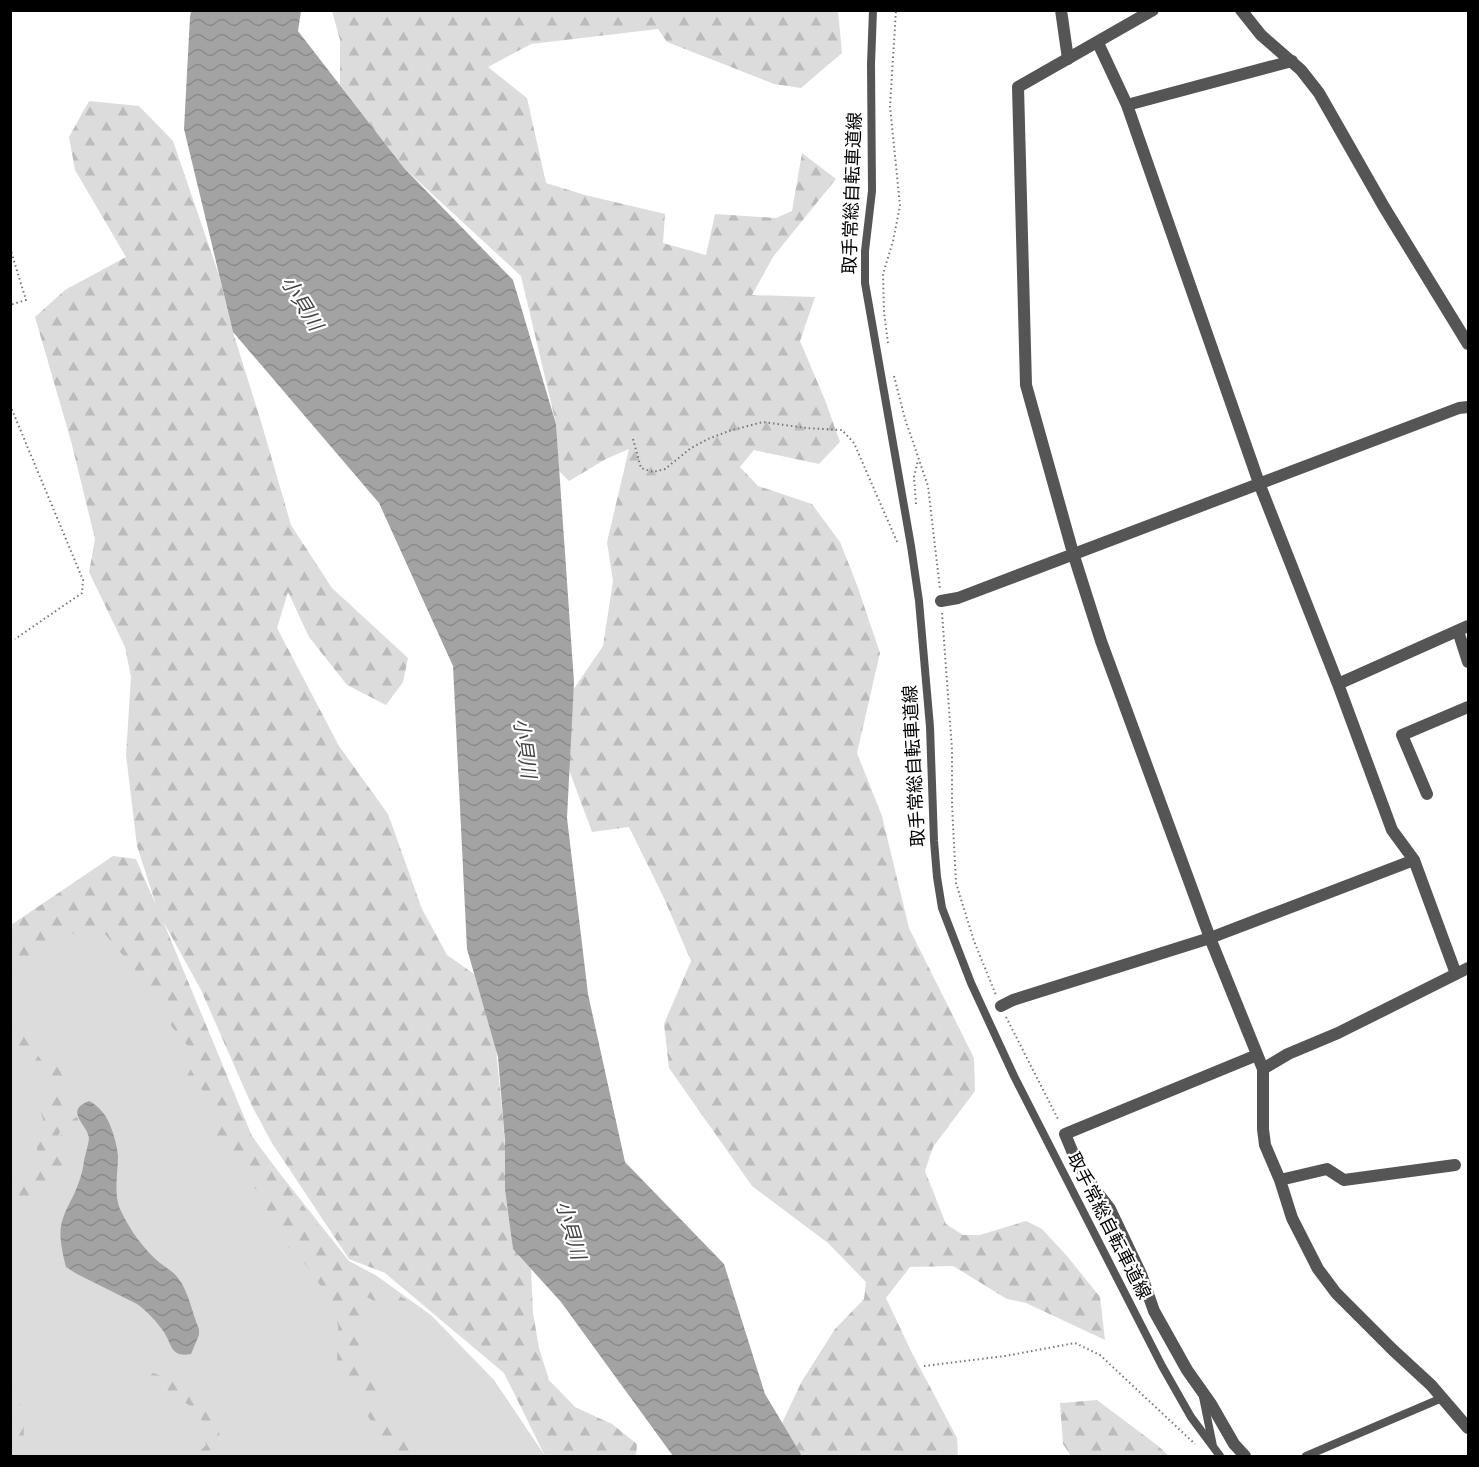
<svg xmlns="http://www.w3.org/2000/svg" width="1479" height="1467" font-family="'PT Sans Narrow','Noto Sans JP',sans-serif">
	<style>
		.green { fill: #dcdcdc }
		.forest { fill: url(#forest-firs) }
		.water { fill: url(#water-waves) }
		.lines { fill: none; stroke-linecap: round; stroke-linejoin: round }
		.path { stroke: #777; stroke-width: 2; stroke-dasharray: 1.5 3; stroke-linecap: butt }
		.service { stroke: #555; stroke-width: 8 }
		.minor { stroke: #555; stroke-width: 12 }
		.tertiary { stroke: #555; stroke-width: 12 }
		.labels { text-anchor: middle; stroke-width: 4.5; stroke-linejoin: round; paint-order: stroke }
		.street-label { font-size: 18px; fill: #000; stroke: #fff }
		.water-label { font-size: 20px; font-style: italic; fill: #444; stroke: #fff }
	</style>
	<defs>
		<pattern id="forest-firs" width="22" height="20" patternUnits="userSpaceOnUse" patternTransform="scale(1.5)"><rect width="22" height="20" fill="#dcdcdc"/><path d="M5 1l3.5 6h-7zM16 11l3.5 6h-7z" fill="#bbb"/></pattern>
		<pattern id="water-waves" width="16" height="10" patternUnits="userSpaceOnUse" patternTransform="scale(1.5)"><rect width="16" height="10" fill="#a3a3a3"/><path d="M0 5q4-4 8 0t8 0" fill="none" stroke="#8b8b8b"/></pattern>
	</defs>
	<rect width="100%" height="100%" fill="#fff"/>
	<path class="green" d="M114,856L251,1137L349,1261L377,1276L432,1316L494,1380L545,1456H11V926Z"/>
	<path class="forest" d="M332,11H838L842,53L801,88L774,84L667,42L658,29L531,44L488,67L527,98L546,183L585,195L665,214L663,243L706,255L715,214L776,218L792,211L802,153L836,179L773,257L752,295L815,297L800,341L825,400L840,442L819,464L754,450L740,467L758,486L812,504L840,542L857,585L880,653L857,753L882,816L909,928L974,1058L975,1091L933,1147L925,1171L946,1224L963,1235H980L1026,1221L1042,1229L1067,1256L1100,1297L1105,1340L1026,1303L1007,1299L953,1266L910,1267L886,1298L911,1351L957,1438L958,1456H802L782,1423L802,1381L835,1329L864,1299L866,1282L828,1243L752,1186L669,1068L664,1024L691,961L663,896L629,827L592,832L569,770L573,690L603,646L613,581L607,542L629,449L606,459L569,481L559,471L556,424L521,276L404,168L340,85V40Z
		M89,101L139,106L173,141L219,275L233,332L262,425L291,525L332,588L408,658L403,682L386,705L347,685L309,637L288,592L277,628L339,746L388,814L422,909L447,955L474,974L496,1049L503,1120L513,1249L531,1269L533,1313L539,1348L549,1380L575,1407L612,1424L637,1444L636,1456H545L504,1373L385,1273L349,1259L272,1143L252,1106L201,990L163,921L252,1136L345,1263L408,1301L405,1308L399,1312L392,1306H383L331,1277L305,1252L288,1248L274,1232L260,1193L236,1169L230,1160V1146L215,1134L214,1124L208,1112L207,1098L198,1084L187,1076L193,1065V1050L186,1044L172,1027L165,1013L146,983L106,935L93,928L74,933L61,939L21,972L12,991L11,1001V925L113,856L136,859L156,905L137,846L126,755L131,677L125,647L89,572L95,539L71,441L35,317L65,290L126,257L75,170L69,137Z
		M15,1019H23C27,1026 28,1030 24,1037L42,1061L61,1068L64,1073L62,1079L65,1084L66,1093L76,1099L75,1106L71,1109L66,1107L61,1108L62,1114L66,1119C65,1125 62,1127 60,1132C53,1148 50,1152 36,1164L31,1161L37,1154V1141L43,1135V1119L36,1098L46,1094L49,1086L45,1076L26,1061L14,1044L11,1038V1021Z
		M81,1114L84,1119L69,1144L63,1163L56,1179L43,1189L34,1208L28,1215L20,1216L11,1190V1167L29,1173L47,1167C54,1153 59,1134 69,1123C72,1119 77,1117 81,1114Z
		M310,1260L329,1281L370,1315L358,1358L364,1371L377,1390L384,1416L414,1444L421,1456H394L360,1404L351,1386L337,1365L338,1325L325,1292L304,1262Z
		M154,1373C171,1380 215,1400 218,1420C220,1433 217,1446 227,1456H195L206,1445L201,1418L190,1406L177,1397L165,1394L146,1384L144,1377Z
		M11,1378L15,1379L18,1400L23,1414L24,1438L34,1456H13L11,1450V1418L15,1414V1406L11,1403Z
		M1097,1400L1157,1445L1169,1456H1071L1063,1444L1060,1403Z"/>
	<path class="water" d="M191,11H301L298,31L404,168L513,280L556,424L574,682L567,818L588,994L625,1162L724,1264L765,1394L802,1456H673L561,1302L513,1249L505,1189V1141L498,1057L467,949L453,666L379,503L233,332L184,129L190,17Z
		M89,1101C99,1106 106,1115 110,1125C114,1135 117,1145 118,1156C118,1174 113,1195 121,1211C130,1230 144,1250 160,1263C166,1268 173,1271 178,1278C189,1292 192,1313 199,1329V1335L191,1354C171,1358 172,1345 164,1332C157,1322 147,1311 137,1304L77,1274L66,1267C63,1255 59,1239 61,1226C63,1214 70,1203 75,1192C79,1183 83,1171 84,1161C85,1156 89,1142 89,1138C88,1125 63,1111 89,1101Z"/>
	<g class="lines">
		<path class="path" d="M10,248L26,300L10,305
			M888,343L884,312L883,274L893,241L900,206L890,106L896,10
			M894,376L905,419L928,486L940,589
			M10,405L83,580L82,593L15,639
			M633,439L641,468L653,472L665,469L691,448L708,439L729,431L763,422L806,428L842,430L854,443L898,544
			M916,504L914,477L918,460
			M942,613L952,750V805L956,883L974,941L996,995
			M1006,1017L1059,1121
			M924,1366L1005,1356L1075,1343L1100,1355L1195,1444"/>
		<path class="service" d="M873,10L871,64L872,191L865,251V283L911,546L919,601L930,727L934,841L937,877L942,908L971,983L1014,1076L1162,1366L1191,1417L1220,1456
			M1203,1397L1213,1446
			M1306,1456L1442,1398"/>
		<path class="minor" d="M1061,10L1068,59
			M1241,10L1261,35L1301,70L1319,93L1384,207L1468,344
			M1098,43L1127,105L1259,483L1338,684L1392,830L1414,860L1456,974
			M1127,105L1292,61
			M941,601L958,598L1459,408L1468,407
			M1458,631L1468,662
			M1338,684L1468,626
			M1427,794L1402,735L1468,707
			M1468,968L1338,1033L1288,1054L1263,1069V1129L1265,1145L1280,1180L1292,1218L1318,1269L1336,1293L1393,1350L1431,1385L1468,1428
			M1001,1006L1013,1000L1210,938L1414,860
			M1280,1180L1327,1169L1344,1180L1455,1165
			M1245,1456L1234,1444L1211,1404L1187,1370L1168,1336L1154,1311L1141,1274L1110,1209L1093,1187L1075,1158L1065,1134L1257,1055"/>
		<path class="tertiary" d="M1153,10L1018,87L1026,385L1073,553L1101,641L1210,938L1263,1069"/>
	</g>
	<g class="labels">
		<g class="street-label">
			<text transform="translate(852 193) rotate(-88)" y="6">取手常総自転車道線</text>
			<text transform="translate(914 766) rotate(-93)" y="6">取手常総自転車道線</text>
			<text transform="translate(1109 1226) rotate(63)" y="6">取手常総自転車道線</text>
		</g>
		<g class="water-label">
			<text transform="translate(302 303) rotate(58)" y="7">小貝川</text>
			<text transform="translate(525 748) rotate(82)" y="7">小貝川</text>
			<text transform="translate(571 1230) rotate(74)" y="7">小貝川</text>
		</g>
	</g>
	<rect width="1479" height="1467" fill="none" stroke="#000000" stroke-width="24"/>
</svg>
